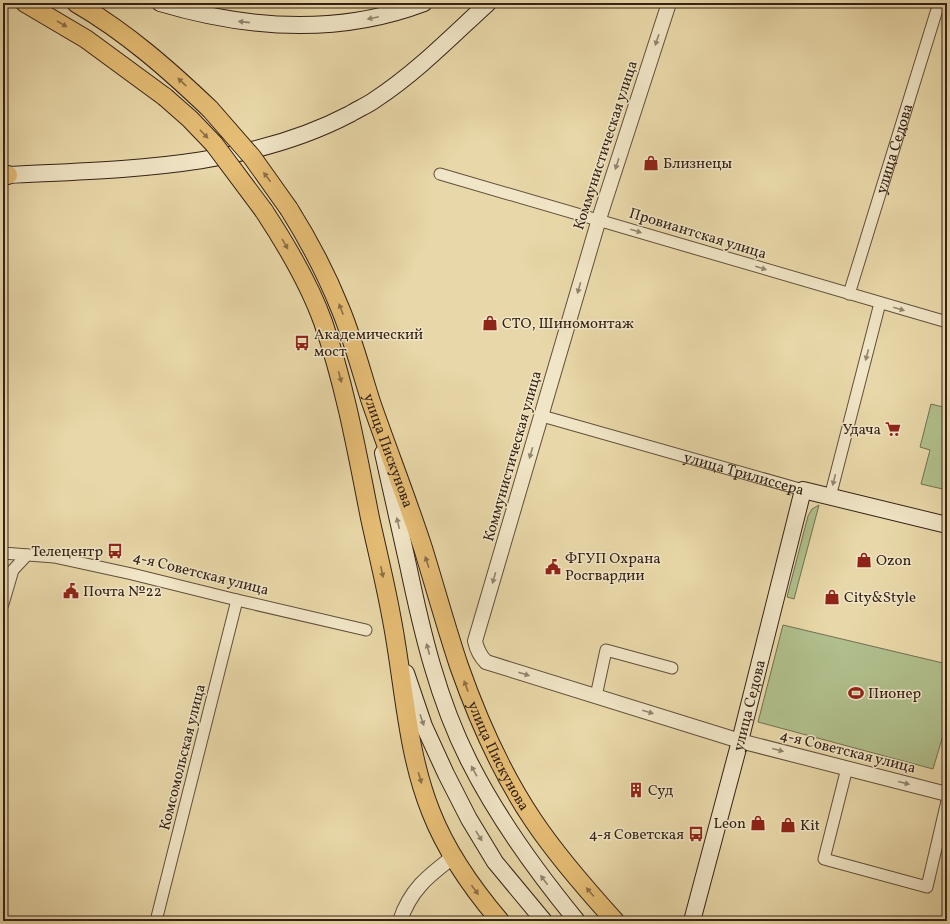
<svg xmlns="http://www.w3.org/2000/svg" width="950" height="924" font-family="Vollkorn,serif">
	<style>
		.green { fill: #b0bf8c; stroke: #727052 }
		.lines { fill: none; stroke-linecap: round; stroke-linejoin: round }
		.minor-casing { stroke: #624f3b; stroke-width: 13 }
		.tertiary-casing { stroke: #624f3b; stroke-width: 16 }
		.secondary-casing { stroke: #352217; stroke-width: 18 }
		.primary-casing { stroke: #352217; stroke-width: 20 }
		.minor { stroke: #f0e5c6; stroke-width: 11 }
		.tertiary { stroke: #f0e5c6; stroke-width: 14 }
		.secondary { stroke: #f0e5c6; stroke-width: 16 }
		.primary { stroke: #e4bc74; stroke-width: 18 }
		.primary-bridge-casing { stroke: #352217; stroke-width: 20; stroke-linecap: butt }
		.primary-bridge { stroke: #e4bc74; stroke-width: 18 }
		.oneway { fill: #92846e }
		.oneway2 { fill: #8c6f46 }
		.labels { text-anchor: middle; stroke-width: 3; stroke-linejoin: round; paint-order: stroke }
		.street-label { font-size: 15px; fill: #352217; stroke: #f0e5c6 }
		.poi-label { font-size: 15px; fill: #352217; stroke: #f0e5c6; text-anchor: start }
	</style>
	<rect width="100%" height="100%" fill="#e8d7a8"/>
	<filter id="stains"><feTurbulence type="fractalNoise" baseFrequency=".005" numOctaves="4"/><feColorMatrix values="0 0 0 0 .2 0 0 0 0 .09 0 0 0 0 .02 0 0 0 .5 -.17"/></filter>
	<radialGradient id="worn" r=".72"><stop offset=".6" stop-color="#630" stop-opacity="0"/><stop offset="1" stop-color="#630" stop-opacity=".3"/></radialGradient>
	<path class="green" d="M931,404L947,408V490L921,484L930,450L920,447Z
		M819,505L794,599L787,597L808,516L812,509Z
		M783,625L947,664V722L933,769L758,722Z"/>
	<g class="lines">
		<defs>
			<g id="minor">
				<path d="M440,174L947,322"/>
				<path id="s1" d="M849,294L939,3"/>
				<path id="s2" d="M542,416L803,490"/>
				<path d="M830,497L880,303"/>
				<path d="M3,553L54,557L132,574L237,600L366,630"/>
				<path d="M3,604L13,570L27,555"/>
				<path d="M596,696L606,650L672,668"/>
				<path d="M847,768L824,859L927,887L947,801"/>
				<path d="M156,921L237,600"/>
			</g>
			<path id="tertiary" d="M669,3L599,219L475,641C477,650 480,656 486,662L740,741L947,794
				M400,921C410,890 428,876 453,857"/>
			<g id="secondary">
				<path d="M160,3C247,29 337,36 424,3"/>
				<path d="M3,174L8,175C123,169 245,169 350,114C358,109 368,105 376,99C417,72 452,36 488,3"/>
				<path d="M383,453C391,490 400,528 408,565C422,632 438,700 469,761C498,819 536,871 577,921"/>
				<path d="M406,673L424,726L446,774L469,819L495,862L544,921"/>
				<path id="s3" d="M692,921L740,741L803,490L947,525"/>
			</g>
			<g id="primary">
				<path d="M25,3L86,39L165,97"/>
				<path d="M76,3C126,32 168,69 210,109"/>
				<path d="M3,176L8,175"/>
				<path id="s4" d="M289,209C309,241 326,273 340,308C353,339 361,371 371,402C388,451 407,499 423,548C435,587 446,627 459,666C477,717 502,774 533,820C557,856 586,889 615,921"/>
				<path d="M264,211C287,246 309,283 323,322C345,385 357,452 370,518C377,550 385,582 391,615C404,680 406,750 431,812C447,853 472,888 500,921"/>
			</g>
		</defs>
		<use href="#minor" class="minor-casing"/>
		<use href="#tertiary" class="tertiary-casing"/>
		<use href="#secondary" class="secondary-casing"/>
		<use href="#primary" class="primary-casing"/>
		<use href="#minor" class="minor"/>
		<use href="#tertiary" class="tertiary"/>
		<use href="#secondary" class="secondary"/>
		<use href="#primary" class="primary"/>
		<defs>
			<path id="primary-bridge" d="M165,97L190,119L214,144L264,211
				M210,109L252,157L289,209"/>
		</defs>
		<use href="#primary-bridge" class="primary-bridge-casing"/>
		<use href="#primary-bridge" class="primary-bridge"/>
	</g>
	<defs><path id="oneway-solid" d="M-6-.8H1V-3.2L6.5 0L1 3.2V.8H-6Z"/></defs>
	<g class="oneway">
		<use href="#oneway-solid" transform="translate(373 18) rotate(168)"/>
		<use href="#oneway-solid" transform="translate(244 22) rotate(-174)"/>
		<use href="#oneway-solid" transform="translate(657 40) rotate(109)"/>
		<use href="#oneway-solid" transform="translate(617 164) rotate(108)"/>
		<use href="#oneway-solid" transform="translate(636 231) rotate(17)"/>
		<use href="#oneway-solid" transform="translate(761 268) rotate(17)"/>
		<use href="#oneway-solid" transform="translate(579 288) rotate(106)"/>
		<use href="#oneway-solid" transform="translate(899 309) rotate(16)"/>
		<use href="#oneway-solid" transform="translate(867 355) rotate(105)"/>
		<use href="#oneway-solid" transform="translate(531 453) rotate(106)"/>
		<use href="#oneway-solid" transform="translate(834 480) rotate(104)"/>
		<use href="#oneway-solid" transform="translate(398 523) rotate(-103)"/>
		<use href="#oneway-solid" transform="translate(494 578) rotate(106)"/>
		<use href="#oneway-solid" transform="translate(428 649) rotate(-105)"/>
		<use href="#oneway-solid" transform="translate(524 674) rotate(17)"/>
		<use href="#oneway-solid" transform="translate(648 712) rotate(17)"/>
		<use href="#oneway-solid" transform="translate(422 720) rotate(71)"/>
		<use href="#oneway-solid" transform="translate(778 750) rotate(15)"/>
		<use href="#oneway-solid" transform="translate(474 771) rotate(-119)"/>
		<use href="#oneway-solid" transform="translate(904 783) rotate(14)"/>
		<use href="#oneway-solid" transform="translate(479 836) rotate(58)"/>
		<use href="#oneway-solid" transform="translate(544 880) rotate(-127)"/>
	</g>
	<g class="oneway2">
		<use href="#oneway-solid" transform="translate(62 24) rotate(31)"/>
		<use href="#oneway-solid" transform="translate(182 82) rotate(-137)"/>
		<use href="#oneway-solid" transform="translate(204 134) rotate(46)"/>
		<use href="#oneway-solid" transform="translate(267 177) rotate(-127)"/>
		<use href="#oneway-solid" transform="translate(285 244) rotate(60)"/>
		<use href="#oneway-solid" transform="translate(341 309) rotate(-111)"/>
		<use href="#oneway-solid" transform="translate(340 377) rotate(75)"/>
		<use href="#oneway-solid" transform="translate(427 562) rotate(-108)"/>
		<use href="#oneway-solid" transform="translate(382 572) rotate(78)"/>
		<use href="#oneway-solid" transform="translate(466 686) rotate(-110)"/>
		<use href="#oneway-solid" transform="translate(420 778) rotate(74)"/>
		<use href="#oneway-solid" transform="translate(475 890) rotate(53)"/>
		<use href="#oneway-solid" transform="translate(590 892) rotate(-131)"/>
	</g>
	<defs>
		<symbol id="shop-bare" viewBox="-9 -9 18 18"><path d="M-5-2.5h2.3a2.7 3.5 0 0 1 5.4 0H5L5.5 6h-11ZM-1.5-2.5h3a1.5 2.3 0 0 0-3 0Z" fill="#8f2418" stroke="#f0e5c6" stroke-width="2.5" paint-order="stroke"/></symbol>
		<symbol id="bus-bare" viewBox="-9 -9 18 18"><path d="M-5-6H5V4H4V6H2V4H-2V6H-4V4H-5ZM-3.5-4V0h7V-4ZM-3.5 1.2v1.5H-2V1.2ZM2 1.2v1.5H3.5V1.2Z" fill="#8f2418" stroke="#f0e5c6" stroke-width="2.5" paint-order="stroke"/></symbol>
		<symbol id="supermarket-bare" viewBox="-9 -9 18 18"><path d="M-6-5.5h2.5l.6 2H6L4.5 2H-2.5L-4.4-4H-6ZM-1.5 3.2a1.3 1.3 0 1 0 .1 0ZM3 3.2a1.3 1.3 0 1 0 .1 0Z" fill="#8f2418" stroke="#f0e5c6" stroke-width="2.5" paint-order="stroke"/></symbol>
		<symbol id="civic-bare" viewBox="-9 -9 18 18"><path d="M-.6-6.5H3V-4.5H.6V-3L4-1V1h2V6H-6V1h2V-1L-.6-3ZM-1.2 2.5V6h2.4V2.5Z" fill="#8f2418" stroke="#f0e5c6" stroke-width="2.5" paint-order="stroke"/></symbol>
		<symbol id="stadium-bare" viewBox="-9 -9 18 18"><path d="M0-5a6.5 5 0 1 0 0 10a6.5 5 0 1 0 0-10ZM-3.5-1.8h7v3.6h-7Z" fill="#8f2418" stroke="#f0e5c6" stroke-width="2.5" paint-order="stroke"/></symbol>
		<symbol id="building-bare" viewBox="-9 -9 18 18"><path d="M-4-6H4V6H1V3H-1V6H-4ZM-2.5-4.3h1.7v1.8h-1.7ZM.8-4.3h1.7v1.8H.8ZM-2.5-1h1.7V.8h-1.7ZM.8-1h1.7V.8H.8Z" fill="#8f2418" stroke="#f0e5c6" stroke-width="2.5" paint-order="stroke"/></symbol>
	</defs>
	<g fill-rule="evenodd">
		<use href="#shop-bare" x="640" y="152" width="22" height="22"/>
		<use href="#shop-bare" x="479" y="312" width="22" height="22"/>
		<use href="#bus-bare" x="291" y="332" width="22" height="22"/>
		<use href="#supermarket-bare" x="882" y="418" width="22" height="22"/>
		<use href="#bus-bare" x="104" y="540" width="22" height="22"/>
		<use href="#shop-bare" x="853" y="549" width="22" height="22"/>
		<use href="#civic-bare" x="542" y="556" width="22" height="22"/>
		<use href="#civic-bare" x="60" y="580" width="22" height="22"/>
		<use href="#shop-bare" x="821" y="586" width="22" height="22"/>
		<use href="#stadium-bare" x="845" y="682" width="22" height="22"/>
		<use href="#building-bare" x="625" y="779" width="22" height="22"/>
		<use href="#shop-bare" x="747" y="812" width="22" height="22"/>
		<use href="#shop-bare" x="777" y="814" width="22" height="22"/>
		<use href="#bus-bare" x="685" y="823" width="22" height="22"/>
	</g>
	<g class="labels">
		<g class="street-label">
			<text transform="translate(605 145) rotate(-72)" y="5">Коммунистическая улица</text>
			<text dy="5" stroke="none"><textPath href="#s1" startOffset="152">улица Седова</textPath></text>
			<text transform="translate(698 233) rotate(17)" y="5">Провиантская улица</text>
			<text transform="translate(512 456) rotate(-74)" y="5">Коммунистическая улица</text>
			<text dy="5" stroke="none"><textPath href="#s4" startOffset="262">улица Пискунова</textPath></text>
			<text dy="5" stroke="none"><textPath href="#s2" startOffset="210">улица Трилиссера</textPath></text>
			<text transform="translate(201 573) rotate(14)" y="5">4-я Советская улица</text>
			<text dy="5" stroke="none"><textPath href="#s3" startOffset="223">улица Седова</textPath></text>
			<text transform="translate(848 751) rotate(14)" y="5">4-я Советская улица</text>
			<text dy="5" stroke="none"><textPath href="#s4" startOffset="587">улица Пискунова</textPath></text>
			<text transform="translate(182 757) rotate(-76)" y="5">Комсомольская улица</text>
		</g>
		<g class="poi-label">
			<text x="663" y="168">Близнецы</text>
			<text x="502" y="328">СТО, Шиномонтаж</text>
			<text x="314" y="339">Академический<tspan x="314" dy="17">мост</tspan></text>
			<text x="881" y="434" text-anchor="end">Удача</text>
			<text x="103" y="556" text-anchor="end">Телецентр</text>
			<text x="565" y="563">ФГУП Охрана<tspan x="565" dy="17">Росгвардии</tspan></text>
			<text x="876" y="565">Ozon</text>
			<text x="83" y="596">Почта №22</text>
			<text x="844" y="602">City&amp;Style</text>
			<text x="868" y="698">Пионер</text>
			<text x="648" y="795">Суд</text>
			<text x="746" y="828" text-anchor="end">Leon</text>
			<text x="800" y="830">Kit</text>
			<text x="684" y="839" text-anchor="end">4-я Советская</text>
		</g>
	</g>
	<rect width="950" height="924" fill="none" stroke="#e8d7a8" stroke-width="16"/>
	<rect x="4" y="4" width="942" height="916" fill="none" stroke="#352217" stroke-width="2"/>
	<rect x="8" y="8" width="934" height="908" fill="none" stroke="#352217"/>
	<rect width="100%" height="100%" filter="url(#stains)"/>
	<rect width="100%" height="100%" fill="url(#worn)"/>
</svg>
